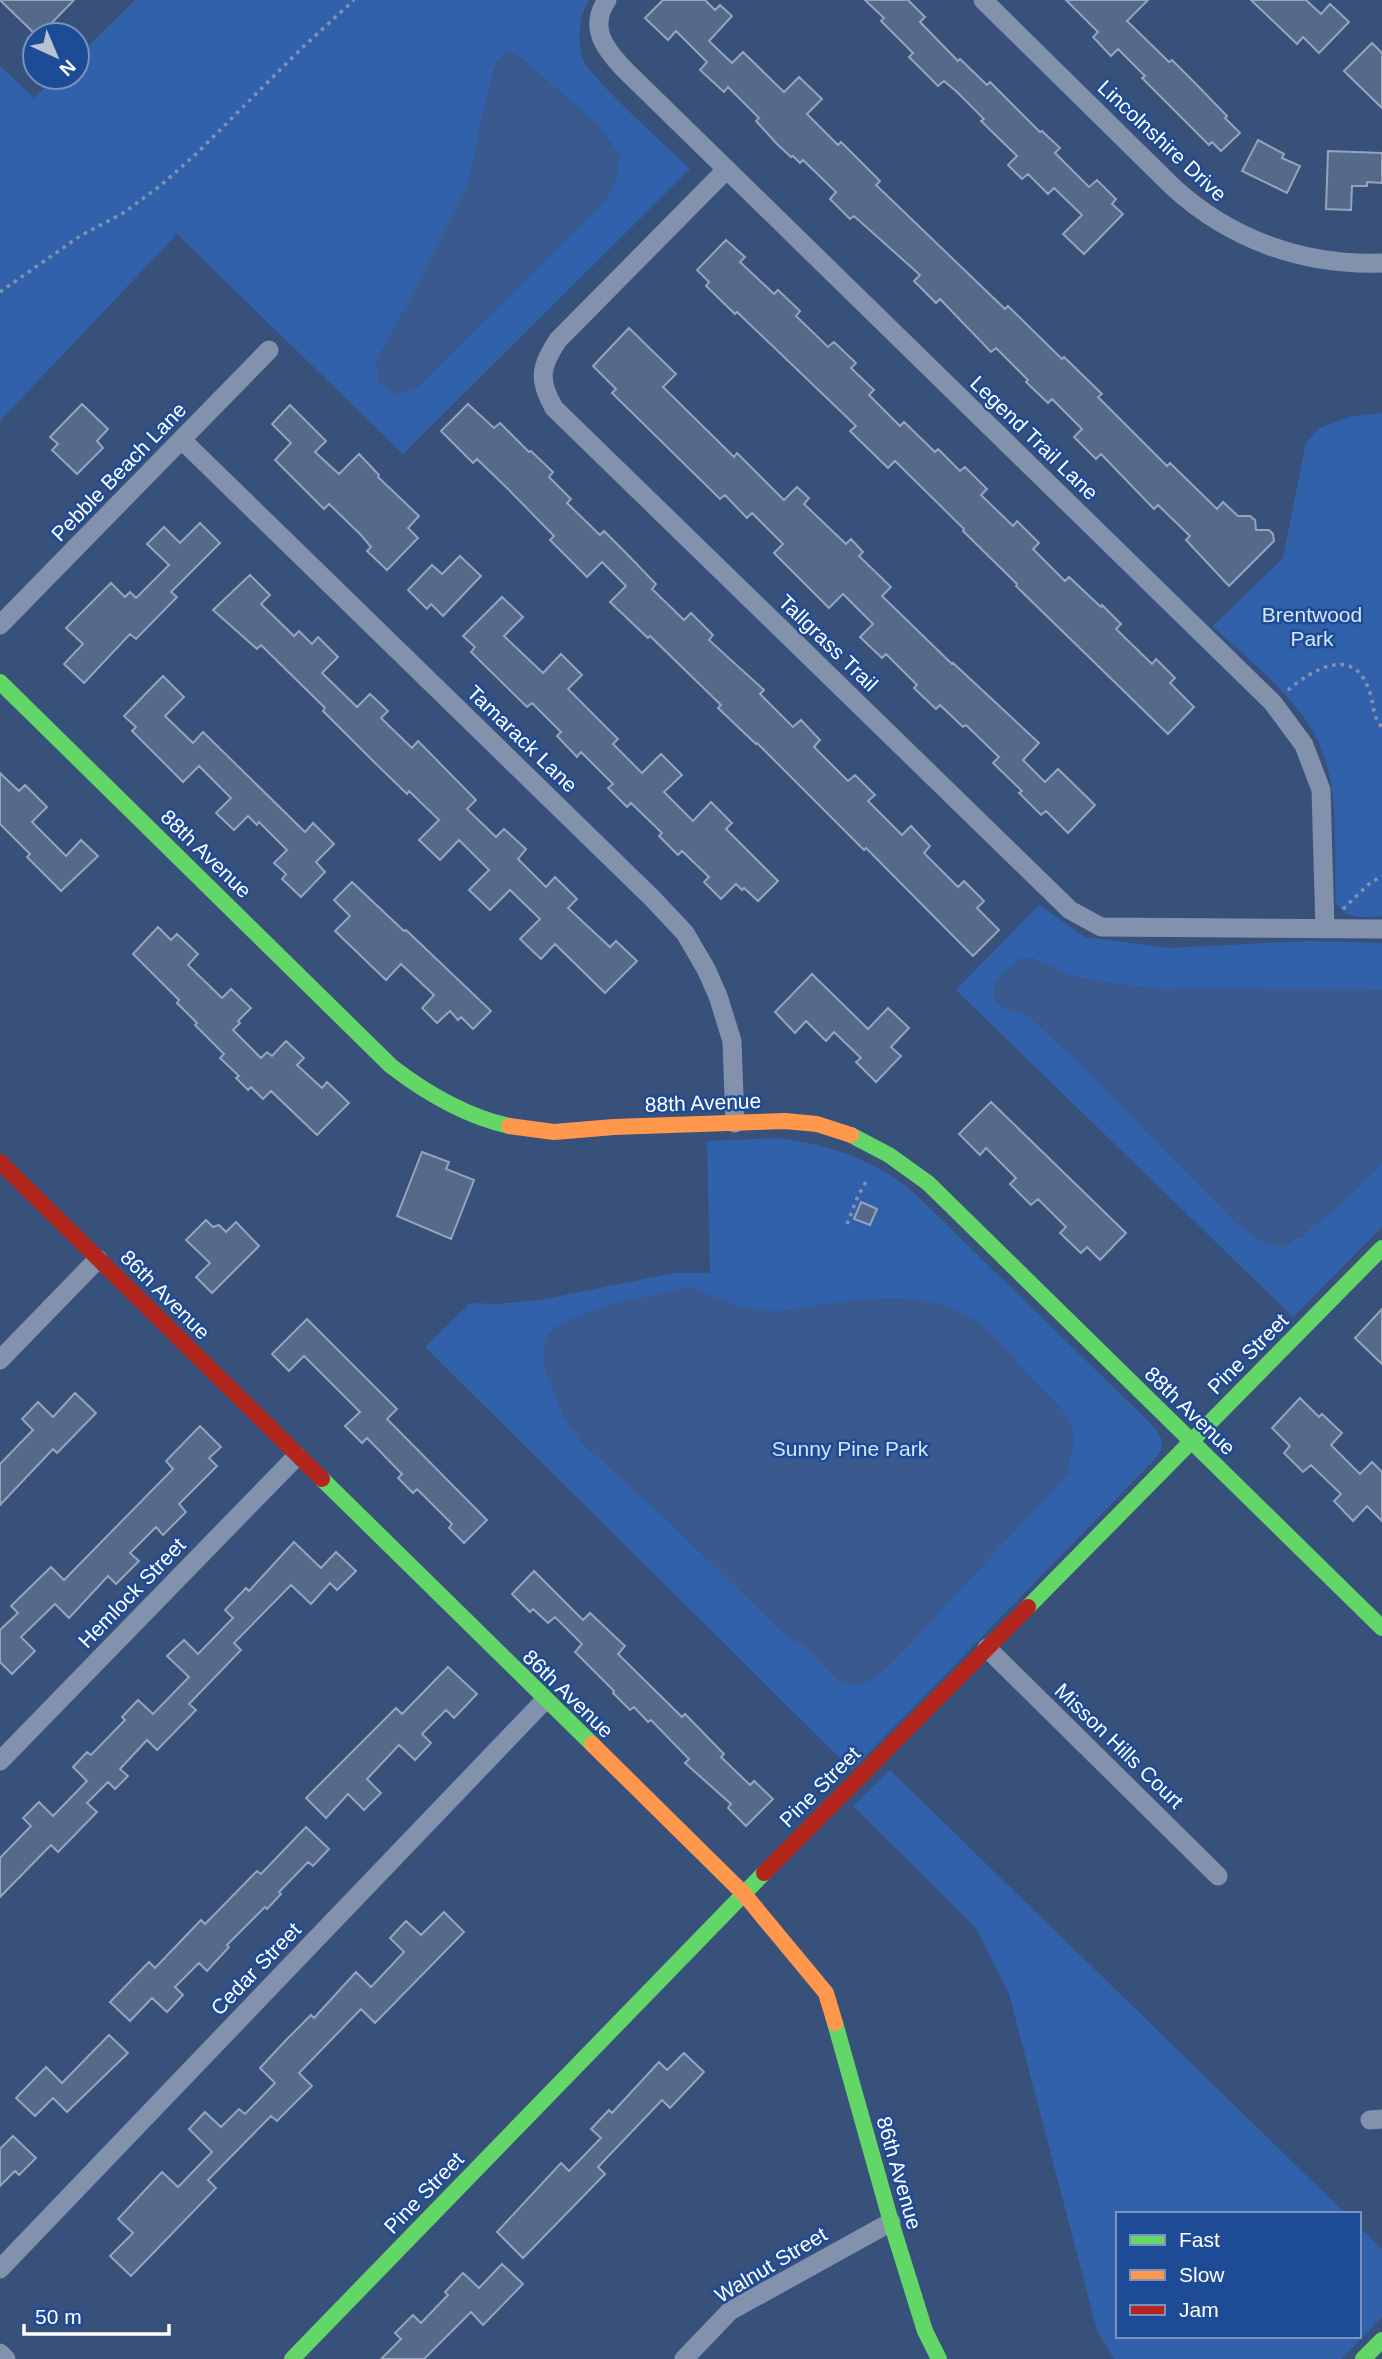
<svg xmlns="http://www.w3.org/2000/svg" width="1382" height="2359" font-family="Arial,sans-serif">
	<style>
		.green { fill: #3261ac; fill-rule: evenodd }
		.water { fill: #39598f }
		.building { fill: #55698a; stroke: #96a4bb; stroke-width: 2 }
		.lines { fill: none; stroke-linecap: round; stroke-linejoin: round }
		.path { stroke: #8292ad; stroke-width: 3.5; stroke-dasharray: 3.5 5; stroke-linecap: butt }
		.street { stroke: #8292ad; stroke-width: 19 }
		.fast { stroke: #63d668; stroke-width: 16 }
		.slow { stroke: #ff974d; stroke-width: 16 }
		.jam { stroke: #b3261e; stroke-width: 16 }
		.labels { text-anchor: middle; stroke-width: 5; stroke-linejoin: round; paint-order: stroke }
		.street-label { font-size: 21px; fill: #fff; stroke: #1d4b96 }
		.park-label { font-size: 21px; fill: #d7e5fb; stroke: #1d4b96 }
	</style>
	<rect width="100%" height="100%" fill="#38517b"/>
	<path class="green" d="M135,0H589C579,15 577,40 582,57C586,75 672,151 690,169L403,454L177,234L0,421V66L34,98L56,77H77V57ZM508,51L521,58L598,125L620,156L616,177L605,201L555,249L376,361L404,311L469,181L483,114L497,61Z
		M1382,413V916C1364,917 1344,921 1336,902C1334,856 1339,807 1326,762C1311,706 1253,665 1213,626L1283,558L1306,443L1320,428L1352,416Z
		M1039,905L1085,937L1169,948L1309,941L1382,943V990L1159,989L1100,982L1069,975L1031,958L1004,1008L1029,1016L1039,1026L1083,1066L1238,1225L1299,1238L1343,1201L1382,1163V1227L1293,1317L956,990Z
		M780,1138C833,1147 864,1156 908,1187L1148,1421C1160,1434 1168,1442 1156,1458L852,1770L425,1347L470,1303L497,1304L540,1300L674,1273H710L707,1141Z
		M890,1770L1346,2214H1118V2336H1359V2227L1382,2249V2317L1341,2359H1114L1097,2330L1009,1994L976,1928L853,1806Z"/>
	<path class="water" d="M508,51L521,58L598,125L620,156L616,177L605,202L416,389L394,395L378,381L376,361L404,311L469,181L483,114L498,61Z
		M1021,957L1045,963L1069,975L1100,982L1159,989L1382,990V1163C1354,1194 1318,1227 1281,1248L1259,1240L1238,1225L1083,1066L1039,1026L1029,1016L1004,1008L996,1001L993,992L996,980Z
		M690,1287C717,1297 743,1311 771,1311C794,1312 817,1304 840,1302C894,1296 942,1293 986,1329C1004,1344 1017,1363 1033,1380C1070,1418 1082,1420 1067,1475L894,1661C887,1667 880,1675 872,1679C836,1699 827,1663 804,1646C800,1643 794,1641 789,1639L676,1529L582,1443L563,1415L544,1368V1343L550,1332L563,1322L608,1305Z"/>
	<path class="building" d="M0,0H74L40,35H36Z
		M663,0H705L715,10L720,5L732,16L709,41L732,63L743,52L784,92L799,77L822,99L807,114L838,145L841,142L880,181L876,185L1005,309L1008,306L1062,359L1064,357L1102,394L1098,397L1167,466L1170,463L1217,509L1223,502L1238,516H1250L1255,520L1256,530H1269L1273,534L1274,541L1229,586L1186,540L1190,536L1158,505L1154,509L1101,454L1096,459L1074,437L1082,429L1052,399L1048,403L1026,382L1028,380L996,348L991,352L940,299L936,303L914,281L920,275L854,216L850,219L830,199L836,192L803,160L800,163L793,156L791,157L777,144L756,121L759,118L728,87L724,92L700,70L707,62L676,31L668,40L645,18Z
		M865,0H908L925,17L920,22L958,61L960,59L987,85L990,82L1040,132L1042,131L1060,148L1055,153L1089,187L1097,180L1116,199L1112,204L1123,214L1084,254L1063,234L1082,215L1054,188L1048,194L1028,174L1022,179L1008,165L1017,156L981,121L984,119L957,92L944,81L938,86L909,57L913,53L881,21L884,18Z
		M1066,0H1148L1127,21L1169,62L1172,60L1192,80L1227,116L1225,118L1240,133L1221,151L1212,142L1209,145L1142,78L1145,76L1118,49L1111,56L1093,37L1098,32Z
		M1251,0H1306L1321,14L1330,4L1349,22L1319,53L1303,37L1297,44Z
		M1372,43L1382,53V108L1344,71Z
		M1258,140L1284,154L1282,158L1300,166L1287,193L1242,171Z
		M1328,151L1382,153V183L1367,182V186H1352L1351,210L1326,209Z
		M726,240L745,257L740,262L774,294L778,290L800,311L796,316L828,347L834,342L856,363L851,368L874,390L869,395L900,426L904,422L935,452L938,449L960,471L965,467L987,489L981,495L1013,526L1017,521L1039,543L1033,549L1065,581L1069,577L1101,607L1102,605L1121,624L1116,629L1152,664L1156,659L1175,678L1170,683L1194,707L1168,734L1016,586L1017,584L963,531L964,529L895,461L888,468L850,431L856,426L737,312L735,314L706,286L709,282L697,270Z
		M629,328L676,374L663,387L734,457L737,453L784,500L797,487L809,498L804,504L846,544L851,539L863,552L859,556L891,587L882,596L952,664L953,663L1039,743L1023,760L1045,782L1058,769L1095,805L1068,833L1046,811L1041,815L1019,793L1022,791L993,763L999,757L966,725L963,727L940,705L936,709L914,688L917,685L886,654L882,658L860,637L873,624L843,594L829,608L774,553L783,544L752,513L747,518L725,495L720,499L612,393L616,389L593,366Z
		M82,404L108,429L97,441L103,448L77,474L52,450L58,444L50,437Z
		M468,404L494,428L500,423L529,452L531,451L553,472L549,477L571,499L567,503L600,535L604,531L626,553L656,584L652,589L684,620L691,613L713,635L709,640L764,690L760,694L793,727L801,720L820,740L814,747L848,781L855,775L875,795L868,801L902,835L911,826L930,846L924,853L958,887L964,881L984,901L977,908L999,930L973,956L866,848L864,850L757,743L756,744L718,708L721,705L650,636L648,638L610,602L626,586L602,562L587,577L550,540L554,536L508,489L477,459L473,463L441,431Z
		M290,405L326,441L315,452L339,474L359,454L379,475L378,477L419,516L408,528L418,538L387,570L367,551L371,547L361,535L329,504L324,509L275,460L291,443L272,424Z
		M200,523L220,543L171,592L177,597L136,639L130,634L84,683L64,664L83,644L66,628L111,583L125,597L130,592L136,598L169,565L147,544L164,527L180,543Z
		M460,556L481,576L443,616L431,604L427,609L408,590L432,565L442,574Z
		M250,575L270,595L261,604L294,636L299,631L312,644L318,637L338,657L322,673L357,707L370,694L388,711L381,718L412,748L418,741L476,800L467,809L496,837L504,829L526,849L518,859L546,887L555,877L577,899L568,908L610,947L616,941L637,961L605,993L555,944L541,959L520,939L540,919L510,890L490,910L469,890L489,870L459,840L440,860L419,840L439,820L409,791L407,794L373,761L323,711L325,708L261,645L257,649L213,610Z
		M502,597L523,617L504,636L543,673L561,654L582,675L568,689L618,739L613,744L642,773L661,754L682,775L664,792L693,821L711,802L732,823L726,829L778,881L758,901L744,888L742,890L736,884L721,899L704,882L709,877L682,851L678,855L659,836L662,833L631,803L627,807L608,788L613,784L581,752L577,757L557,736L561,732L532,703L527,707L471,652L475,647L463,636Z
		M163,676L184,697L165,716L193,743L203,732L305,832L313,823L334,844L316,862L325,872L301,897L282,879L286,874L274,863L287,850L259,822L257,825L248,816L234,830L216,813L231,798L199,766L183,782L132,731L136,727L124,716Z
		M0,773L19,791L25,785L47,807L32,822L66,856L81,840L98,856L61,891L27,857L30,854L0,824Z
		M352,882L404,931L406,930L491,1011L473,1029L461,1017L458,1020L450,1011L437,1023L422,1008L434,995L401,964L386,980L335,931L350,916L334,900Z
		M158,927L171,940L177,934L198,954L188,965L222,998L231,989L251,1008L238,1021L240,1023L233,1030L261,1058L267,1052L272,1056L286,1041L304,1058L297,1065L322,1088L327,1082L349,1103L317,1135L271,1091L263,1099L251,1087L248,1090L236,1078L239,1076L220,1058L224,1054L195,1025L197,1023L177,1003L179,1000L133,954Z
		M812,974L868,1029L888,1008L909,1028L891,1047L901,1056L876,1082L856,1062L861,1058L834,1032L826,1041L806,1021L795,1033L775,1012Z
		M991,1102L1126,1233L1100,1260L1087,1247L1081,1253L1060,1233L1066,1227L1038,1199L1031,1205L1010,1184L1016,1178L986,1148L980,1155L959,1134Z
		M422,1152L449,1162L446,1169L474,1180L451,1239L397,1216Z
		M861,1202L877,1209L870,1225L854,1219Z
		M206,1220L213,1227L219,1225L226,1232L236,1222L259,1246L212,1293L196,1277L210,1263L186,1240Z
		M1382,1309V1364L1355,1338Z
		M307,1319L397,1409L387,1419L487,1520L464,1543L449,1528L452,1524L417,1489L413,1493L398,1478L402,1474L367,1438L362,1443L345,1426L360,1412L304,1356L289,1371L272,1354Z
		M75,1393L96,1413L57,1453L53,1449L0,1505V1464L33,1430L22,1419L38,1402L53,1417Z
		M1300,1398L1319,1417L1322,1414L1342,1433L1331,1445L1360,1474L1372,1462L1382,1472V1521L1367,1506L1353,1521L1334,1501L1341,1494L1311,1465L1303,1472L1284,1453L1290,1446L1272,1428Z
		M200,1426L221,1447L209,1458L217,1466L179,1504L186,1512L163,1535L156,1527L130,1553L139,1561L116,1584L108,1576L69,1618L55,1604L21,1637L35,1651L12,1674L0,1662V1630L18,1613L11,1606L51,1567L64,1580L173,1469L166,1461Z
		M294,1542L321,1568L336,1552L356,1571L337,1590L330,1583L311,1604L291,1585L234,1643L241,1650L189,1704L196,1710L157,1750L147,1740L120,1769L128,1776L115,1789L108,1782L87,1803L97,1812L58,1852L51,1845L0,1897V1858L31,1826L23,1818L39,1802L53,1816L87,1781L73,1767L87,1752L91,1755L125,1720L122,1717L138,1700L153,1714L189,1677L167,1656L184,1640L198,1654L233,1618L225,1610L246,1588L249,1591Z
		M534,1571L583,1620L590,1613L625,1646L618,1654L682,1717L685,1714L724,1754L721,1757L750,1785L754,1781L773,1799L746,1826L728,1808L731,1804L685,1763L689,1759L651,1720L648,1722L634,1707L630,1710L613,1693L614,1691L575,1652L582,1644L555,1617L548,1623L533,1609L530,1612L512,1594Z
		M448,1667L477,1694L454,1718L446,1710L422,1734L431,1743L415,1760L399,1745L367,1779L381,1793L364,1810L348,1794L326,1818L306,1798L396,1708L402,1714Z
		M306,1827L329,1849L313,1866L308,1862L279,1892L281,1894L267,1909L265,1907L227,1945L229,1947L207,1971L199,1963L175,1987L183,1995L167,2012L152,1998L130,2021L110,2002L149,1962L155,1968L201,1920L205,1924L257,1871L261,1874Z
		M444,1912L464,1932L375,2023L361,2009L299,2073L312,2086L277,2121L271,2116L208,2180L216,2188L131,2276L110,2256L133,2233L118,2219L162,2172L178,2187L212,2152L189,2129L205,2112L221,2127L239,2109L245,2114L275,2083L260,2068L286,2040L311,2015L314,2018L356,1972L371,1987L404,1952L390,1938L406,1921L421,1935Z
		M109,2035L128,2053L67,2112L53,2098L35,2116L16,2098L46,2067L62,2083Z
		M684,2053L704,2072L670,2108L662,2100L598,2167L605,2174L523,2258L497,2232L561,2163L569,2171L601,2138L591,2129L609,2110L612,2113L659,2062L667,2070Z
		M13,2136L36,2158L19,2175L15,2171L0,2186V2149Z
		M502,2264L523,2284L483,2325L471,2312L424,2359H381L401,2339L395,2333L413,2315L421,2323L448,2295L445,2292L463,2273L479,2288Z"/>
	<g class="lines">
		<path class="path" d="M0,292L80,236L123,213L160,186L196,154L303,47L354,0
			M1288,690C1316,667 1357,644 1371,696C1374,708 1373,717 1382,727
			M1343,909L1370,883L1382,876
			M847,1224L858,1196L868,1178"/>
		<path class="street" d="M607,0C588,28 605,49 625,70L1273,703L1304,745L1321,790L1325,929
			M983,0L1173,187C1231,240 1304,266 1382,263
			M727,169L558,340C540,367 538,380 554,408L1070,910L1101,927L1382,929
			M182,440L652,898L685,933L706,969L718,996L732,1041L735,1123
			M0,625L269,350
			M0,1360L98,1259
			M987,1648L1218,1876
			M0,1761L297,1456
			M1370,2120L1382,2119
			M0,2269L545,1700
			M0,2353L6,2359
			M684,2359L730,2311L891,2222"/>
		<path class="fast" d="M0,682L391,1066C426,1093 465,1116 509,1126
			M851,1135L889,1155L928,1183L1382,1628
			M322,1479L592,1744
			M1028,1607L1382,1248
			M835,2023L891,2222L925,2331L939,2359
			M292,2359L764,1873
			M1363,2359L1382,2340"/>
		<path class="slow" d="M509,1126L554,1132L614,1127L785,1121L817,1124L851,1135
			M592,1744L744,1894L826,1993L835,2023"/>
		<path class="jam" d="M0,1162L322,1479
			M764,1873L1028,1607"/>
	</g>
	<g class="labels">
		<g class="street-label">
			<text transform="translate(1162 141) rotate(43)" y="7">Lincolnshire Drive</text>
			<text transform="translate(1034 438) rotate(44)" y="7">Legend Trail Lane</text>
			<text transform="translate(119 472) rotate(-46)" y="7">Pebble Beach Lane</text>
			<text transform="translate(828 643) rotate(44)" y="7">Tallgrass Trail</text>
			<text transform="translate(522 739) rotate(44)" y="7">Tamarack Lane</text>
			<text transform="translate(206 854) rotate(44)" y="7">88th Avenue</text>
			<text transform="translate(703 1103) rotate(-2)" y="7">88th Avenue</text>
			<text transform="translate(165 1295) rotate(45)" y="7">86th Avenue</text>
			<text transform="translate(1248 1354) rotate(-45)" y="7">Pine Street</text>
			<text transform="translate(1190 1411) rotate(44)" y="7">88th Avenue</text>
			<text transform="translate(132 1593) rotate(-46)" y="7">Hemlock Street</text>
			<text transform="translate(568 1694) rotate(44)" y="7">86th Avenue</text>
			<text transform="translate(1119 1746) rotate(44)" y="7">Misson Hills Court</text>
			<text transform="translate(820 1787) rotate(-45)" y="7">Pine Street</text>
			<text transform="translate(256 1969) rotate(-46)" y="7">Cedar Street</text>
			<text transform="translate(899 2173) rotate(74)" y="7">86th Avenue</text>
			<text transform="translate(424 2193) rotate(-46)" y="7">Pine Street</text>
			<text transform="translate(771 2265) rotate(-31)" y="7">Walnut Street</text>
		</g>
		<g class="park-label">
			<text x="1312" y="622">Brentwood<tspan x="1312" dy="24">Park</tspan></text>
			<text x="850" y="1456">Sunny Pine Park</text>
		</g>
	</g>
	<rect x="1116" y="2212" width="245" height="126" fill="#1d4b96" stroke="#7793c0" stroke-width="2"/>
	<rect x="1130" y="2235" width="35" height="10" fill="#63d668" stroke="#7793c0" stroke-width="2"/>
	<text x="1179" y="2247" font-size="21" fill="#ffffff">Fast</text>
	<rect x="1130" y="2270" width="35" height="10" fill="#ff974d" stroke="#7793c0" stroke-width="2"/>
	<text x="1179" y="2282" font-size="21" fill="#ffffff">Slow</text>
	<rect x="1130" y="2305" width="35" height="10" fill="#b3261e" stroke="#7793c0" stroke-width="2"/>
	<text x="1179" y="2317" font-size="21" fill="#ffffff">Jam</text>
	<g transform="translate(56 56) rotate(136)"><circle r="33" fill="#1d4b96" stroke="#7793c0" stroke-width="2"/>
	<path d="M0-5L12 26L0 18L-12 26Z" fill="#b9c2d1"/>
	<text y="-10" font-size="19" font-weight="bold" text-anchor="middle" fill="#ffffff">N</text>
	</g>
	<path d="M24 2324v10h145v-10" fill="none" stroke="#ffffff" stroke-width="3.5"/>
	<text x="35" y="2324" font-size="21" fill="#ffffff" stroke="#1d4b96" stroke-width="5" paint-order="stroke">50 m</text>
</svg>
